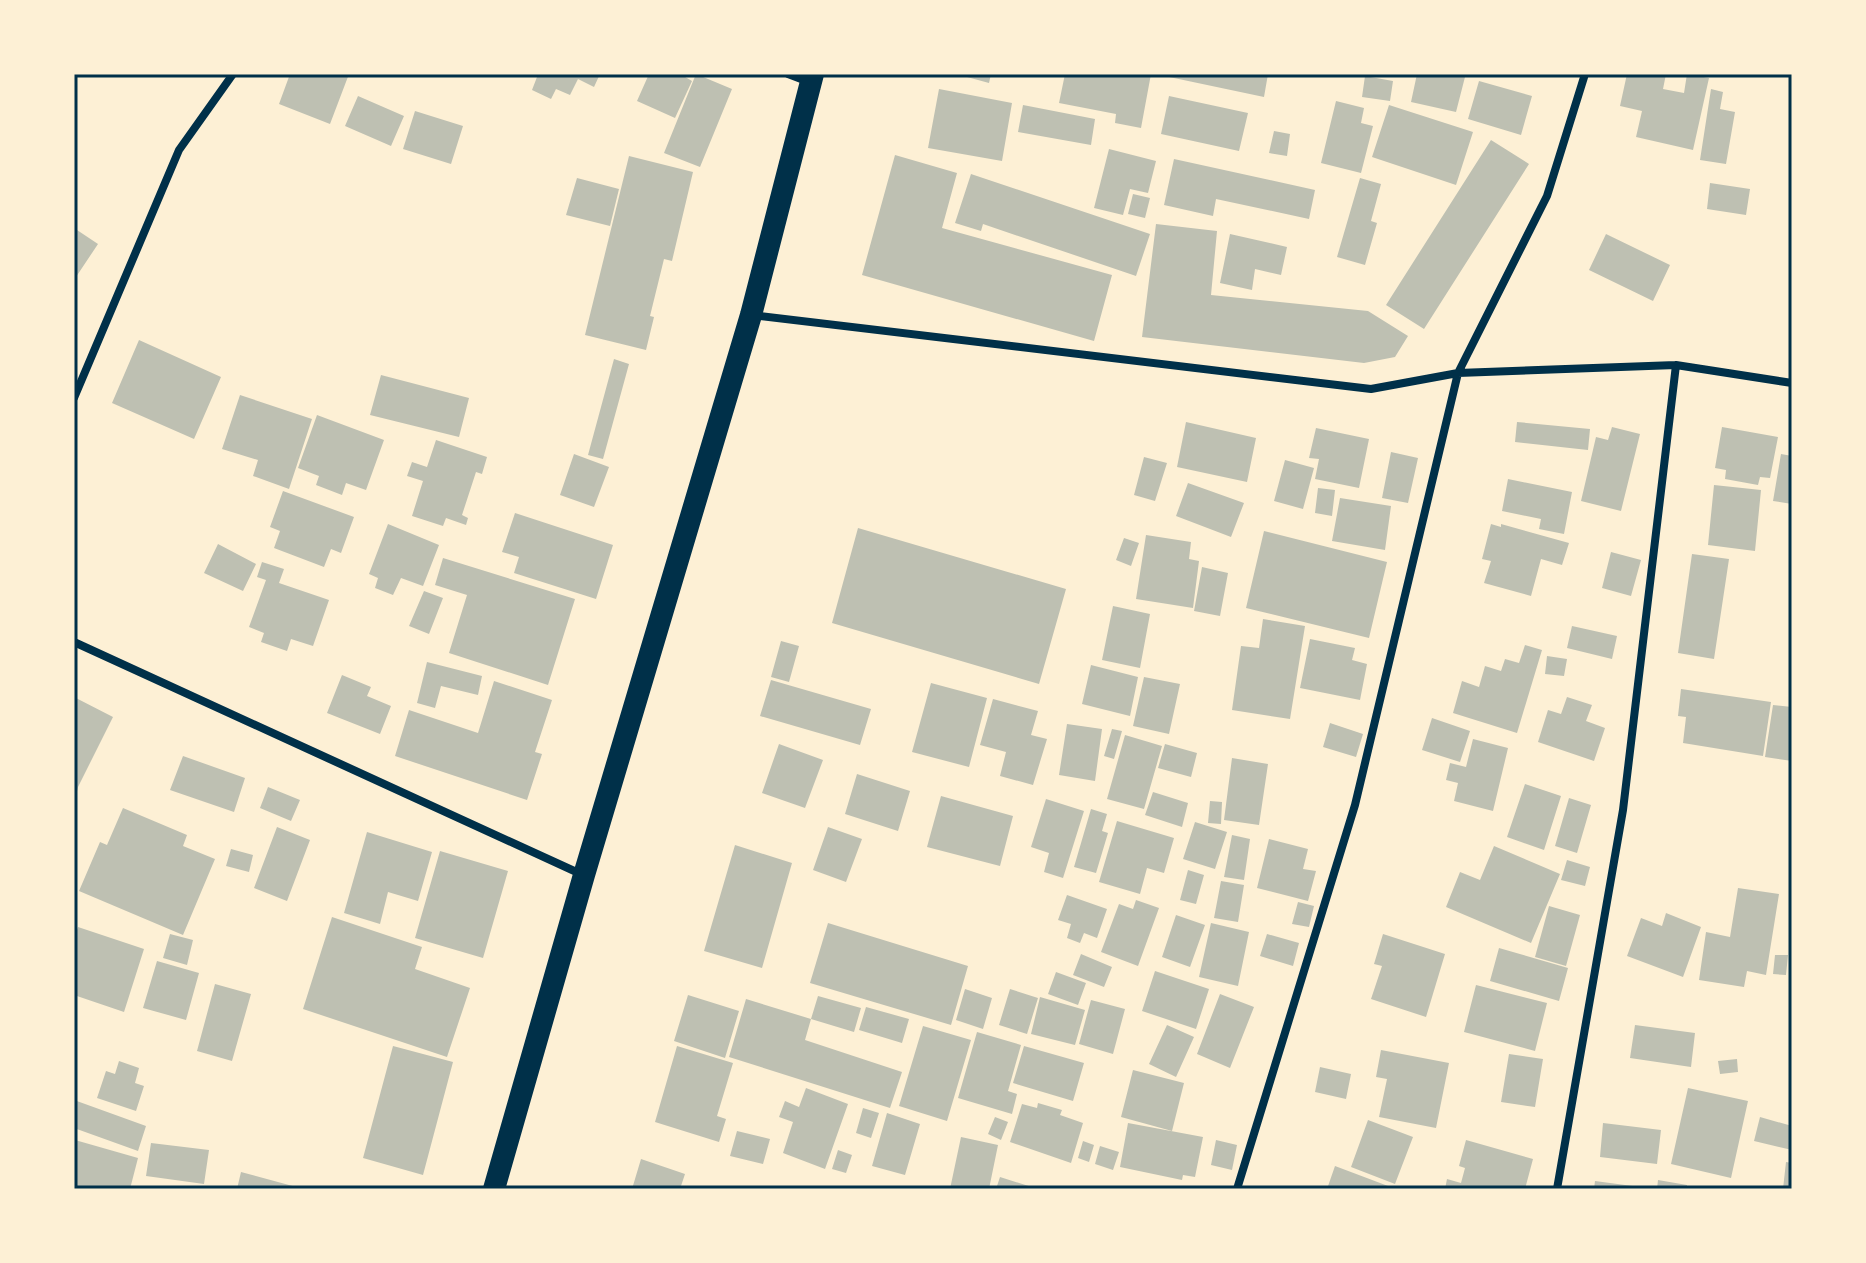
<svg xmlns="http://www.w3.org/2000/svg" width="1866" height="1263" font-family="'Golos Text',sans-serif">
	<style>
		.building { fill: #bec0b2 }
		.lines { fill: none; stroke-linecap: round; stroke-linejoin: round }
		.minor { stroke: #003049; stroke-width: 8 }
		.trunk { stroke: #003049; stroke-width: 22 }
		.neatline { fill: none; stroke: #003049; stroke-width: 3 }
	</style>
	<rect width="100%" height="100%" fill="#fdf0d5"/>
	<path class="building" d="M290,74H349L330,124L279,104Z
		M530,74H600L594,87L578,79L570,95L556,89L551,99L532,90L537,77Z
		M649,74H680L692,81L675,118L637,101Z
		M696,74L732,89L700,167L664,153Z
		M956,74H991L989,83Z
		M1065,74H1151L1141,128L1115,123L1116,114L1059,103Z
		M1155,74H1268L1264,97Z
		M1417,74H1454L1465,77L1456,112L1411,102Z
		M1627,74H1666L1663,89L1684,93L1687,74L1709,78L1693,150L1636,137L1642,111L1620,106Z
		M1365,76L1393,81L1390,101L1362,97Z
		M1479,81L1532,96L1521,135L1468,119Z
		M939,89L1012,103L1002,161L928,148Z
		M1711,89L1723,92L1720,109L1735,112L1726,164L1700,160Z
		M358,96L404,116L391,146L345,126Z
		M1169,96L1248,113L1239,151L1161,134Z
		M1336,101L1364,108L1361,123L1373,126L1361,173L1321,163Z
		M1023,105L1095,119L1091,145L1018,132Z
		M1389,105L1473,132L1456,185L1372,157Z
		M415,111L463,126L451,164L403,149Z
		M1274,131L1290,134L1287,156L1269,153Z
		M1491,140L1529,164L1424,329L1386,305Z
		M1109,149L1156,161L1148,193L1130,189L1123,215L1094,208Z
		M895,155L957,173L942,228L1112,275L1094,341L862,275Z
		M629,156L693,172L672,261L664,259L650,316L654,317L646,350L585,335Z
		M1174,159L1315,190L1309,219L1216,199L1213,216L1164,205Z
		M971,174L1150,234L1136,276L983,224L981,231L955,223Z
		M577,178L619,189L610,226L566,215Z
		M1360,178L1381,184L1371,221L1377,223L1365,265L1337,257Z
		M1710,183L1750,189L1746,215L1707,209Z
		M1133,194L1150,198L1145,218L1128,214Z
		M1156,224L1217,231L1211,295L1368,311L1408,336L1395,357L1364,363L1142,337Z
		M74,228L98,244L74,280Z
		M1230,234L1287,247L1281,275L1255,269L1252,290L1220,283Z
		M1606,234L1670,265L1653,301L1589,270Z
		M139,340L221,377L194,439L112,403Z
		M614,359L629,364L603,459L588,455Z
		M381,375L469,398L459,437L370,415Z
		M240,395L312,419L289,489L253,476L258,460L222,449Z
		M317,415L384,440L366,490L346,483L342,495L316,485L319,476L298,468Z
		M1186,422L1256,438L1247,482L1177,467Z
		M1517,422L1590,429L1588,450L1515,442Z
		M1612,427L1640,434L1621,511L1581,501L1596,437L1608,440Z
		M1722,427L1778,437L1770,478L1760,477L1758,485L1725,479L1726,470L1715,468Z
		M1316,428L1369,439L1359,488L1315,479L1319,459L1309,458Z
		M436,440L487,457L482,474L476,472L462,515L468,518L466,525L446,518L443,526L412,516L423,481L407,476L412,462L427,467Z
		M1391,452L1418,458L1408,503L1382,498Z
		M574,454L609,467L594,507L560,495Z
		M1781,454L1792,456V504L1773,501Z
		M1144,457L1167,463L1155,501L1134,495Z
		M1285,460L1314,468L1303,509L1274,501Z
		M1508,479L1572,492L1564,534L1539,529L1541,519L1502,511Z
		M1188,483L1244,503L1231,537L1176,516Z
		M1714,485L1761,490L1755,551L1708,545Z
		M1318,488L1335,490L1332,516L1315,513Z
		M283,491L354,517L341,553L331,549L324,567L274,548L280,531L270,527Z
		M1340,498L1391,506L1385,550L1332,541Z
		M515,513L613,545L596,599L514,573L519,557L502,552Z
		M388,524L439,545L423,586L401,578L393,595L375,588L378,578L369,574Z
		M1491,524L1501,527V524L1569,543L1562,565L1541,559L1531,596L1484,583L1491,561L1482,559Z
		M858,528L1066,589L1039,684L832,623Z
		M1264,531L1387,562L1369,638L1246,608Z
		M1146,535L1191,542L1189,559L1199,561L1193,608L1136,599Z
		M1124,538L1139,543L1131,566L1116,560Z
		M218,544L256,564L243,591L204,573Z
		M1611,552L1641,560L1631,596L1602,588Z
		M1692,554L1729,559L1714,659L1678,653Z
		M443,558L575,599L548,685L449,653L467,595L435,585Z
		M262,562L284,569L279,583L329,600L313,646L291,639L287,651L261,642L264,633L249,627L266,580L257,577Z
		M1202,567L1228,573L1220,616L1194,611Z
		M424,591L443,598L429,634L409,626Z
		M1113,606L1150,614L1140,668L1102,660Z
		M1263,619L1305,626L1290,719L1232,710L1241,646L1259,648Z
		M1572,626L1617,636L1612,659L1567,648Z
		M1310,639L1355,648L1352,660L1367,664L1360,700L1300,688Z
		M781,641L799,646L789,682L771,677Z
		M1525,645L1542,650L1517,733L1453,713L1462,681L1479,687L1485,666L1501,671L1505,659L1519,663Z
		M1547,656L1567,659L1564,676L1545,674Z
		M427,662L482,676L478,695L441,686L435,708L417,703Z
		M1091,665L1138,677L1130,716L1082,704Z
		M342,675L371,687L367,696L391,706L380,734L327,713Z
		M1144,677L1180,684L1169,734L1133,726Z
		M771,680L871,709L860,745L760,716Z
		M494,681L552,700L535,752L542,754L527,800L395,756L409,710L478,733Z
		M931,683L987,698L969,767L912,752Z
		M1681,689L1771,702L1763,756L1683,743L1686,717L1678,716Z
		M74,697L113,717L78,787L75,800Z
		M1567,697L1592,705L1586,721L1605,728L1594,761L1538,742L1548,710L1561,714Z
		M993,699L1038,711L1031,735L1047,739L1033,785L1000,776L1006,752L980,745Z
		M1773,705L1792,707V761L1765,757Z
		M1432,718L1470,731L1460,762L1422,750Z
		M1330,723L1363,734L1356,757L1323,747Z
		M1067,724L1102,729L1095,781L1059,775Z
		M1112,729L1122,731L1114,759L1104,756Z
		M1125,735L1162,746L1144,809L1107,799Z
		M1473,739L1508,748L1493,811L1454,801L1458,783L1446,780L1450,763L1466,767Z
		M779,744L823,760L805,808L762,793Z
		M1165,744L1197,753L1191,777L1158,768Z
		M183,756L245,778L234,812L170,790Z
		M1232,758L1268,764L1259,825L1224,820Z
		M857,774L910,791L898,831L845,814Z
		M1525,784L1561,796L1544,850L1507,837Z
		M268,787L300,800L291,821L260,808Z
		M1153,792L1188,803L1182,827L1145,815Z
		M941,796L1013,816L1000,866L927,847Z
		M1569,798L1591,805L1577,853L1555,846Z
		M1046,799L1084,811L1063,878L1044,872L1049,853L1031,847Z
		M1210,801L1222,802L1221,824L1208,823Z
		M123,808L187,835L183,846L215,859L183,935L79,891L100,842L107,845Z
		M1091,809L1107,814L1102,831L1108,833L1096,873L1074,867Z
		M1117,821L1174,838L1164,873L1147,868L1140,894L1099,882Z
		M1195,822L1227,832L1215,869L1183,859Z
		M277,827L310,840L287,901L254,888Z
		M828,827L862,839L846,882L813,870Z
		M367,832L432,852L418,901L388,892L380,924L344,913Z
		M1232,835L1250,839L1244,880L1224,877Z
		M1269,839L1308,849L1303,869L1316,871L1308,901L1257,888Z
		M735,845L792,863L762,968L704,951Z
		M1494,846L1560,874L1531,943L1446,907L1460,872L1480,880Z
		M231,849L253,855L249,872L226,866Z
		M440,851L508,871L483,958L415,938Z
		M1567,860L1590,867L1585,886L1561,880Z
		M1188,870L1204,875L1196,904L1180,900Z
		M1221,881L1244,885L1238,922L1214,918Z
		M1738,888L1779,894L1766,975L1747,971L1744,987L1699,980L1706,932L1730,937Z
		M1067,895L1107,909L1097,938L1084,933L1080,943L1067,938L1071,924L1058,920Z
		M1136,900L1159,908L1138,966L1101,952L1119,904L1133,909Z
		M1298,902L1314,906L1309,927L1292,924Z
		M1549,906L1580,915L1566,966L1535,957Z
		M1666,913L1701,927L1683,977L1627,956L1641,918L1662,926Z
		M1176,915L1205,925L1190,967L1162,957Z
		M332,917L422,947L415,969L470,988L447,1057L303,1009Z
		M828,923L968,966L951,1025L810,983Z
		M1211,923L1249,932L1238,986L1199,977Z
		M78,927L144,949L124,1012L74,995V940Z
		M170,934L193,940L187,965L163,958Z
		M1267,934L1299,943L1293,966L1260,956Z
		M1383,934L1445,954L1426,1017L1371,999L1382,966L1374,964Z
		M1499,948L1568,968L1559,1001L1490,981Z
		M1081,954L1112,967L1104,987L1073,975Z
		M1775,955H1788L1786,975L1773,974Z
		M157,961L199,973L186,1020L143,1008Z
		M1155,971L1209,989L1196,1029L1142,1011Z
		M1056,972L1086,983L1078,1005L1048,994Z
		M215,984L251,994L232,1061L197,1051Z
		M1476,985L1547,1003L1535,1051L1464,1032Z
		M965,989L992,998L983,1029L956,1020Z
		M1010,989L1038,998L1027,1034L999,1025Z
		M1220,994L1254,1007L1230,1068L1197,1054Z
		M688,995L739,1011L725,1058L674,1041Z
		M818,996L861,1008L854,1032L811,1019Z
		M1040,997L1085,1010L1075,1045L1031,1034Z
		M746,999L811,1019L805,1040L902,1072L890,1108L729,1057Z
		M1091,1000L1125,1009L1113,1054L1079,1044Z
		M866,1007L909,1019L902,1043L859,1030Z
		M1167,1025L1194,1037L1176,1077L1149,1064Z
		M1635,1025L1695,1033L1691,1067L1630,1058Z
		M923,1026L971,1040L947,1121L899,1106Z
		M977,1032L1021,1045L1008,1091L1017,1094L1012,1114L958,1098Z
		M393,1046L453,1062L423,1175L363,1158Z
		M677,1046L733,1063L717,1116L726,1119L719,1142L655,1122Z
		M1024,1046L1084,1063L1073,1101L1013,1083Z
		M1381,1050L1449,1063L1436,1128L1379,1117L1387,1079L1376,1077Z
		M1509,1054L1543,1059L1535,1107L1501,1102Z
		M1737,1059L1738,1072L1720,1074L1718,1061Z
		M119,1061L139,1068L135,1083L144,1086L136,1111L97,1098L106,1071L115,1074Z
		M1320,1067L1351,1074L1346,1099L1315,1092Z
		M1133,1070L1184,1083L1172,1131L1121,1117Z
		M806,1088L848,1104L825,1169L783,1153L793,1122L779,1117L785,1101L799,1107Z
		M1688,1088L1748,1101L1731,1178L1671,1164Z
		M74,1100L146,1126L138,1151L74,1128Z
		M1038,1103L1062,1110L1060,1115L1083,1123L1071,1163L1010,1142L1022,1104L1037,1108Z
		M863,1108L879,1113L871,1138L856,1133Z
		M887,1113L920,1124L905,1175L872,1166Z
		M995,1117L1008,1122L1001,1140L988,1134Z
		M1760,1117L1792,1126V1150L1754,1141Z
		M1368,1120L1413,1137L1395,1184L1351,1167Z
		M1128,1123L1203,1137L1195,1177L1183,1175L1182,1180L1120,1167Z
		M1603,1123L1661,1130L1657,1164L1600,1157Z
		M737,1131L770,1139L763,1164L730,1156Z
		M961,1137L998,1145L989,1189H950Z
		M75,1140L138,1158L130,1189L74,1187Z
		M1216,1140L1237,1145L1232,1170L1211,1165Z
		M1466,1140L1533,1159L1525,1189L1499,1186L1498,1189H1445L1447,1179L1461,1183L1465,1168L1459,1166Z
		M1083,1141L1094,1145L1089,1162L1078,1158Z
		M151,1143L209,1150L204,1184L146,1176Z
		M1100,1146L1119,1152L1113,1170L1095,1164Z
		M838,1150L852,1155L846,1173L832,1169Z
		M641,1159L685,1174L680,1189H632Z
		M1786,1162L1792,1163V1189H1783Z
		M1335,1166L1396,1189H1327Z
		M241,1172L300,1188V1189H237Z
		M1000,1177L1035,1188V1189H996Z
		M1658,1180L1687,1185V1189H1657Z
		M1595,1181L1640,1187L1639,1189H1594Z"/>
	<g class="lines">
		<path class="minor" d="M788,74L809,82
			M752,315L1371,389L1458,373L1676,365L1792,383
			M74,398L179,150L233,74
			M74,642L583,875
			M1237,1189L1355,805L1458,373L1547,196L1585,74
			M1557,1189L1623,810L1676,365"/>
		<path class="trunk" d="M494,1189L584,875L751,315L813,74"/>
	</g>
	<rect width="1866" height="1263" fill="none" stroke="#fdf0d5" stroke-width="152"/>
	<rect x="76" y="76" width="1714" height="1111" class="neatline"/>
</svg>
